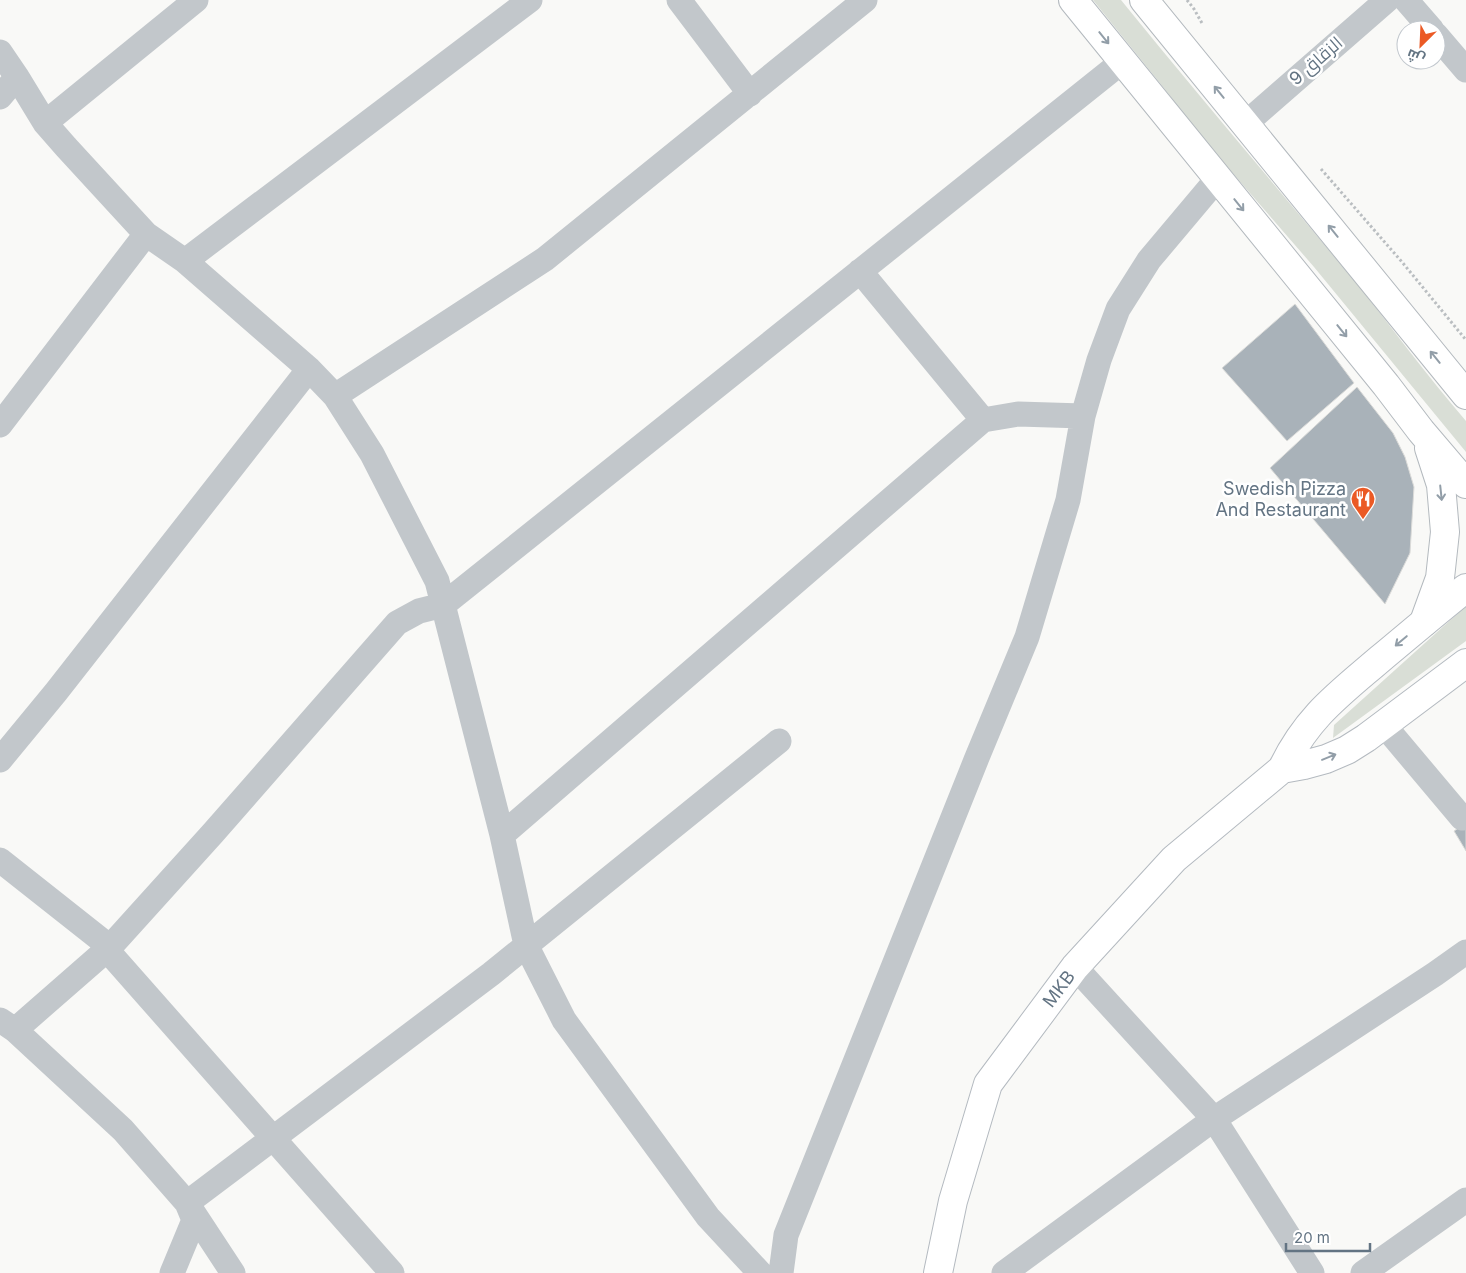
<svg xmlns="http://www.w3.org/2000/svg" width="1466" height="1273" font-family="Inter,Cairo,sans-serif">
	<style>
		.green { fill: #d9ded6 }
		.building { fill: #a9b2b9; stroke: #dbdbd9 }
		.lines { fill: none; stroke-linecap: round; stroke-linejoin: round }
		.secondary-casing { stroke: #b4bac0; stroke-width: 30 }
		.primary-casing { stroke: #b3b9be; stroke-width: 30 }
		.path { stroke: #babec1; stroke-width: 3; stroke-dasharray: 2.5 2.5; stroke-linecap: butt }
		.minor { stroke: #c2c7cb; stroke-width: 25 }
		.secondary { stroke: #fff; stroke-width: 28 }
		.primary { stroke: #fff; stroke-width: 28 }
		.oneway { stroke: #929ea8 }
		.labels { text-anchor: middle; stroke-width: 5; stroke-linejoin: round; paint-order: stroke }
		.street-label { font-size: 18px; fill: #637483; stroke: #fff }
		.poi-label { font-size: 18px; fill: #637483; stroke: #fff; text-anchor: end }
	</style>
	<rect width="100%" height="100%" fill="#f9f9f7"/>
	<path class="green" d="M1093,0H1121C1197,94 1276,186 1353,279C1391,326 1426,375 1466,421V452L1314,267L1209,146L1163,87Z
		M1466,606V641L1333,738L1334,725Z"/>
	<path class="building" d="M1295,304L1354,383L1287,441L1222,368Z
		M1357,387L1393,433L1405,457L1414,487L1410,553L1385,604L1270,468Z
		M1466,823V851L1454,831Z"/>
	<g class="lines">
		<defs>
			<path id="secondary" d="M1282,769L1304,765L1326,759L1347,750L1366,738L1466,663
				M938,1273L953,1201L988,1084L1075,967L1174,859L1282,769C1307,717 1338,695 1380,659C1409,635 1437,611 1466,588"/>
			<path id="primary" d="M1073,0L1386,385L1421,431L1466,484
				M1144,0L1466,395
				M1424,622L1440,578L1445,532L1441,485L1429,448"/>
		</defs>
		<use href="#secondary" class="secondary-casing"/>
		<use href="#primary" class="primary-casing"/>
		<path class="path" d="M1187,0L1194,9L1203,25
			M1321,169L1402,262L1466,340"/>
		<path class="minor" d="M679,0L750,94
			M1406,0L1432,30
			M1436,35L1466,70
			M0,52L17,77L45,123L66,147L146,234L185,261L309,369L335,396L372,454L437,581L502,835L526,945L564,1020L708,1217L760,1273
			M0,97L17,77
			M45,123L196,0
			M1245,124L1387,0
			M185,261L530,0
			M860,271L983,420
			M335,396L545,259L865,0
			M0,425L146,234
			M1383,724L1462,818
			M0,760L56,692L309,369
			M502,835L983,420L1018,414L1083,416
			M0,860L110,947
			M107,950L392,1273
			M1075,967L1214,1119L1312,1273
			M0,1020L15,1030L123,1130L187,1203L233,1273
			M15,1030L110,947L213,833L397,623L419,611L443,605L1123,61
			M172,1273L194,1220L187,1203L491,974L779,741
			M781,1273L786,1235L976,760L1027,637L1068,500L1083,416L1099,360L1118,309L1149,260L1218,178
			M1004,1273L1214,1119L1435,974L1466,952
			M1363,1273L1466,1200"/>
		<use href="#secondary" class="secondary"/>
		<use href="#primary" class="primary"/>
	</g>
	<defs><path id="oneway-shaft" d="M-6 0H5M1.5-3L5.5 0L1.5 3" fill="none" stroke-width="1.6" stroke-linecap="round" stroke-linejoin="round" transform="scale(1.25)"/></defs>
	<g class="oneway">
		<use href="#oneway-shaft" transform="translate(1104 38) rotate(51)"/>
		<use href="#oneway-shaft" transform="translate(1219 92) rotate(-129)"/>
		<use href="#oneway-shaft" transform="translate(1239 205) rotate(51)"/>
		<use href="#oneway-shaft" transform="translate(1333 231) rotate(-129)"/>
		<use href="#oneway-shaft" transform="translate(1342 331) rotate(51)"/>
		<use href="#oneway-shaft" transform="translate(1435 357) rotate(-129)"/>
		<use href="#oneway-shaft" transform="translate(1441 493) rotate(84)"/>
		<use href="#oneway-shaft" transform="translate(1401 641) rotate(140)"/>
		<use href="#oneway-shaft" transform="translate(1329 757) rotate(-22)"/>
	</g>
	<defs>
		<symbol id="restaurant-pin" viewBox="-11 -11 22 30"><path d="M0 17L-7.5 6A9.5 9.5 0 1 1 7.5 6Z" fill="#eb5a25" stroke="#fff"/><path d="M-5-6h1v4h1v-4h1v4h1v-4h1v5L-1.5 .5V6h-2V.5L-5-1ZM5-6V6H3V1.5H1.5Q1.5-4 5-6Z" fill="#fff"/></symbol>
	</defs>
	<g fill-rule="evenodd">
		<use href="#restaurant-pin" x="1349" y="485" width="28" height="38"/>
	</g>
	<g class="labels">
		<g class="street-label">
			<text transform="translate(1316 61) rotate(-41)" y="6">الزقاق 9</text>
			<text transform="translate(1059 989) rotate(-53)" y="6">MKB</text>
		</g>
		<g class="poi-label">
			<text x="1346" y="495">Swedish Pizza<tspan x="1346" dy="21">And Restaurant</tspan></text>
		</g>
	</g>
	<g transform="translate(1421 45) rotate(204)"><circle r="24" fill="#ffffff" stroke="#c1c7cd"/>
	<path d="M0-4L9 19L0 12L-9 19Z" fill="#eb5a25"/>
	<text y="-8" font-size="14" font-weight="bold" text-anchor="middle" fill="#637483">ش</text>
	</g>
	<path d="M1286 1243v8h84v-8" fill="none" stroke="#637483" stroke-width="2.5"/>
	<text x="1294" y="1243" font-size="15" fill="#637483" stroke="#ffffff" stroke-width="4" paint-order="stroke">20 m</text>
</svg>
